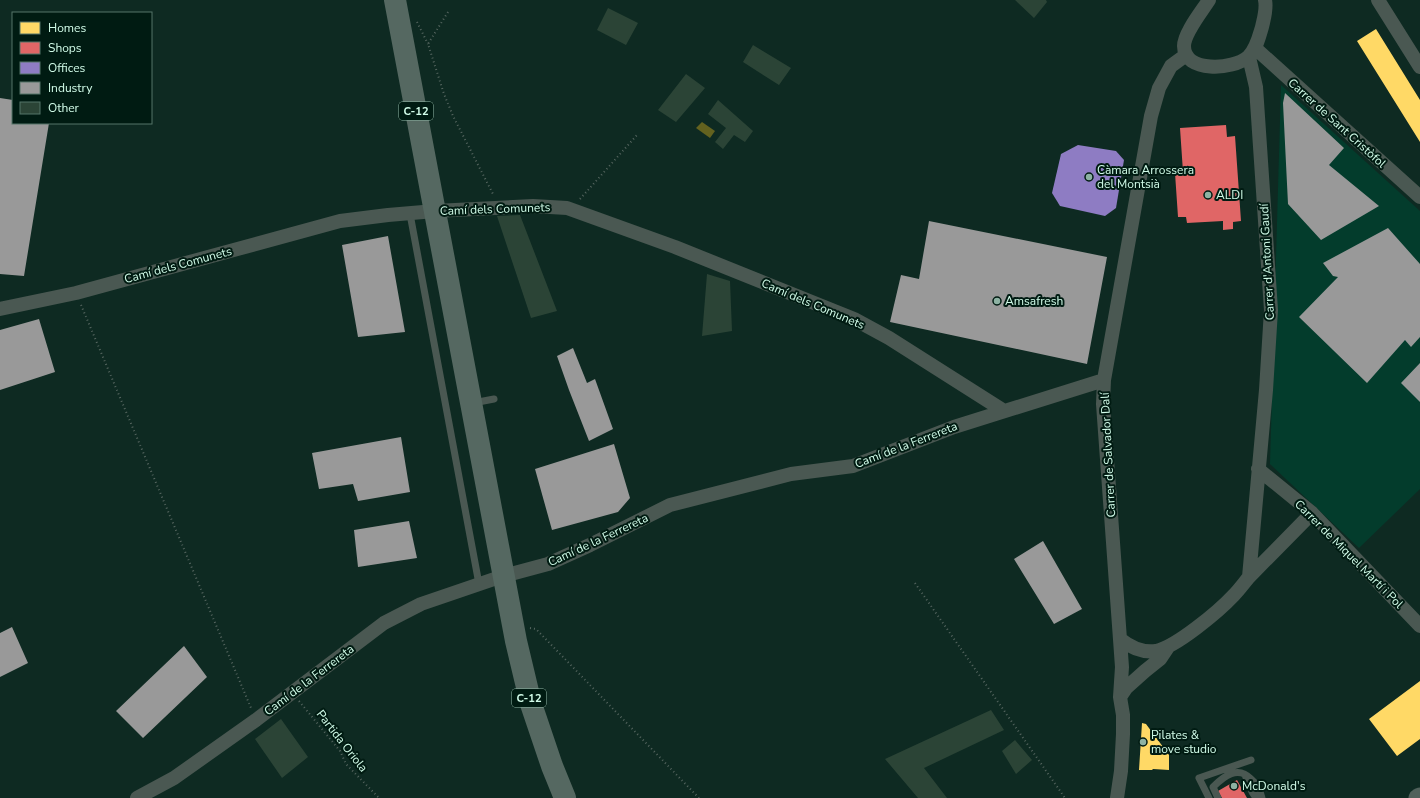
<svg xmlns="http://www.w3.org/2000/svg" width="1420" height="798" font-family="'Nunito Sans',sans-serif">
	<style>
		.built { fill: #033c2c }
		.water { fill: #63621f }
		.homes { fill: #ffd966 }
		.shops { fill: #e06666 }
		.offices { fill: #8e7cc3 }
		.industry { fill: #999 }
		.building { fill: #2b4436 }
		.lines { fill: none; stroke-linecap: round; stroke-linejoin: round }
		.path { stroke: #566660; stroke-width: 2; stroke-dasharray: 1 3; stroke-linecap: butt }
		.lane { stroke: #4a5852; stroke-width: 7 }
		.street { stroke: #4a5852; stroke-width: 14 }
		.secondary { stroke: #50615b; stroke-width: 19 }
		.primary { stroke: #556861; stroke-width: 22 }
		.poi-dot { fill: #8db2a3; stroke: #001b12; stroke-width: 1.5 }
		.labels { text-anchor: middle; stroke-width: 4; stroke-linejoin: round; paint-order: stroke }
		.shield { fill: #001b12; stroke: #92b8a8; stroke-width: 1 }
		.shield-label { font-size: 11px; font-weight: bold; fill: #d1fce9 }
		.street-label { font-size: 12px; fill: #d1fce9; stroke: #001b12 }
		.poi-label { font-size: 12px; fill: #d1fce9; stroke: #001b12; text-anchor: start }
	</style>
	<rect width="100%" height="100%" fill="#0e2a22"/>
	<path class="built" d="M1281,85L1420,211V489L1359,548L1270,464Z"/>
	<path class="water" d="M702,122L715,131L710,138L696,128Z"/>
	<path class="homes" d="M1376,29L1420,100V142L1357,41Z
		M1420,681V739L1397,756L1369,719Z
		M1142,723L1146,724L1169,755V770L1153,769L1152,770H1139Z"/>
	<path class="shops" d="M1226,125L1227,137L1235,136L1241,221L1233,222V229L1223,230V221L1187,223L1186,217H1178L1175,173L1183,172L1180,128Z
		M1237,780L1247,798H1222L1218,791Z"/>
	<path class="offices" d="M1078,145L1116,151L1124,160L1116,208L1105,216L1060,206L1052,193L1061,154Z"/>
	<path class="industry" d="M1285,93L1344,148L1329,165L1379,206L1321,240L1288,204L1283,103Z
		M0,98L13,100V123H49L24,276L0,274Z
		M929,221L1107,257L1087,364L890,322L901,275L919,279Z
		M1388,228L1420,264V337L1411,347L1405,340L1367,383L1299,317L1338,277L1333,276L1323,263Z
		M388,236L405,332L358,337L342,245Z
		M39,319L55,372L0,390V330Z
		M573,348L587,383L595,379L613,429L589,441L569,390L557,356Z
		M1420,363V402L1401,383Z
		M401,437L410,492L358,501L353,484L319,489L312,453Z
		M614,444L630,498L618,512L552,530L535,469Z
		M409,521L417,558L358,567L354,530Z
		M1043,541L1082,609L1054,624L1014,559Z
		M12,627L28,663L0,677V633Z
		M184,646L207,677L143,738L116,711Z"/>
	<path class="building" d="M1015,0H1046L1047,2L1034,18Z
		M608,8L638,23L626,45L597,30Z
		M753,45L791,68L779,85L743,62Z
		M686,74L705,88L676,122L658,110Z
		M718,100L753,131L745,142L734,135L723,149L715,142L726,128L708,114Z
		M520,215L557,311L531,318L497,216Z
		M707,274L730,281L732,331L702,336Z
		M991,710L1004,730L924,768L947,798H918L885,759Z
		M281,719L308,757L282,778L255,739Z
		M1015,740L1032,760L1016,774L1002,751Z"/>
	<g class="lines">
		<path class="path" d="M448,12L428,44L444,94L453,116L494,196
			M417,22L428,44
			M580,199L637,135
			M81,305L251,708
			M915,583L1065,798
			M530,628L536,629L699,798
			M299,701L340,751L346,764L379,798"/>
		<path class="lane" d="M410,214L479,584
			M473,403L494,399
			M1245,775L1252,792L1256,798
			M1209,798L1199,778L1251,760
			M1218,798L1213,787C1224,776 1238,765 1251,779C1257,784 1260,790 1262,798"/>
		<path class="street" d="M1209,0C1202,11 1184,33 1184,46C1184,73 1233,70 1248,57C1256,50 1259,37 1262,27C1264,18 1267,9 1265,0
			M1378,0L1420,67
			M1255,48L1420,197
			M0,309L76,293L340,221L388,215L435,211L533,206L567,208L675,247L854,319L889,338L1004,411
			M1258,469L1312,513L1420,626
			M1249,577L1312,513
			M1120,639C1130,647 1142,653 1156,651C1176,647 1219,611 1233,596C1239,590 1244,583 1249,577L1266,390L1271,310L1256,87L1249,57
			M1120,697L1126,688L1145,671L1160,659L1168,647
			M137,798L174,778L256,720L384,623L421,604L503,576L548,564L590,545L670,505L791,474L853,466L954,427L1104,380
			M1117,798L1121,771L1123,734V715L1120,697L1122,667L1103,404L1104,380L1151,116L1159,88L1171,66L1186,55"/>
		<path class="secondary" d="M1418,798L1420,797"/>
		<path class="primary" d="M395,0L516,641L531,704L552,766L565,798"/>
	</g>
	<g class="poi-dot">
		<circle cx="1089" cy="177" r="4"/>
		<circle cx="1208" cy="195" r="4"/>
		<circle cx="997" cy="301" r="4"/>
		<circle cx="1143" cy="742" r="4"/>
		<circle cx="1234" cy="786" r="4"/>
	</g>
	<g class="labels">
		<g class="shield">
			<rect x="399" y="102" width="34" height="18" rx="3"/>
			<rect x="512" y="689" width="34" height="18" rx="3"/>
		</g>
		<g class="shield-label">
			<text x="416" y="115">C-12</text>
			<text x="529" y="702">C-12</text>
		</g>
		<g class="street-label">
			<text transform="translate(1337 123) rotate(42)" y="4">Carrer de Sant Cristòfol</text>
			<text transform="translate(495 209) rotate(-2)" y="4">Camí dels Comunets</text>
			<text transform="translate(1267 262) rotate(-93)" y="4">Carrer d'Antoni Gaudí</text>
			<text transform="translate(178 265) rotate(-15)" y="4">Camí dels Comunets</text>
			<text transform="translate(813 304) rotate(23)" y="4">Camí dels Comunets</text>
			<text transform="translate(906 445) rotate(-21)" y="4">Camí de la Ferrereta</text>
			<text transform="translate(1108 455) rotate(-93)" y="4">Carrer de Salvador Dalí</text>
			<text transform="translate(598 540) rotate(-25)" y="4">Camí de la Ferrereta</text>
			<text transform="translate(1349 554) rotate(45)" y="4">Carrer de Miquel Martí i Pol</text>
			<text transform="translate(309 680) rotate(-37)" y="4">Camí de la Ferrereta</text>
			<text transform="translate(342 741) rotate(52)" y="4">Partida Oriola</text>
		</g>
		<g class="poi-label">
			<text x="1097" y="174">Càmara Arrossera<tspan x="1097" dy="14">del Montsià</tspan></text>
			<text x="1216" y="199">ALDI</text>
			<text x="1005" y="305">Amsafresh</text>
			<text x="1151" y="739">Pilates &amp;<tspan x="1151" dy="14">move studio</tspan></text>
			<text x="1242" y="790">McDonald's</text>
		</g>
	</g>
	<rect x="12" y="12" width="140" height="112" fill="#001b12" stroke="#547568"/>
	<rect x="20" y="22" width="20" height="12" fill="#ffd966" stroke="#547568"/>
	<text x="48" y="32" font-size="12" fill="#d1fce9">Homes</text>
	<rect x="20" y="42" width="20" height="12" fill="#e06666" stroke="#547568"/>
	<text x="48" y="52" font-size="12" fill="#d1fce9">Shops</text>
	<rect x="20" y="62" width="20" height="12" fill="#8e7cc3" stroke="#547568"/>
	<text x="48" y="72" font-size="12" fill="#d1fce9">Offices</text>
	<rect x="20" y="82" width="20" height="12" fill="#999999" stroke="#547568"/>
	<text x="48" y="92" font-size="12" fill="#d1fce9">Industry</text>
	<rect x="20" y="102" width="20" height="12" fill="#2b4436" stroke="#547568"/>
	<text x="48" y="112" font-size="12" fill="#d1fce9">Other</text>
</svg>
